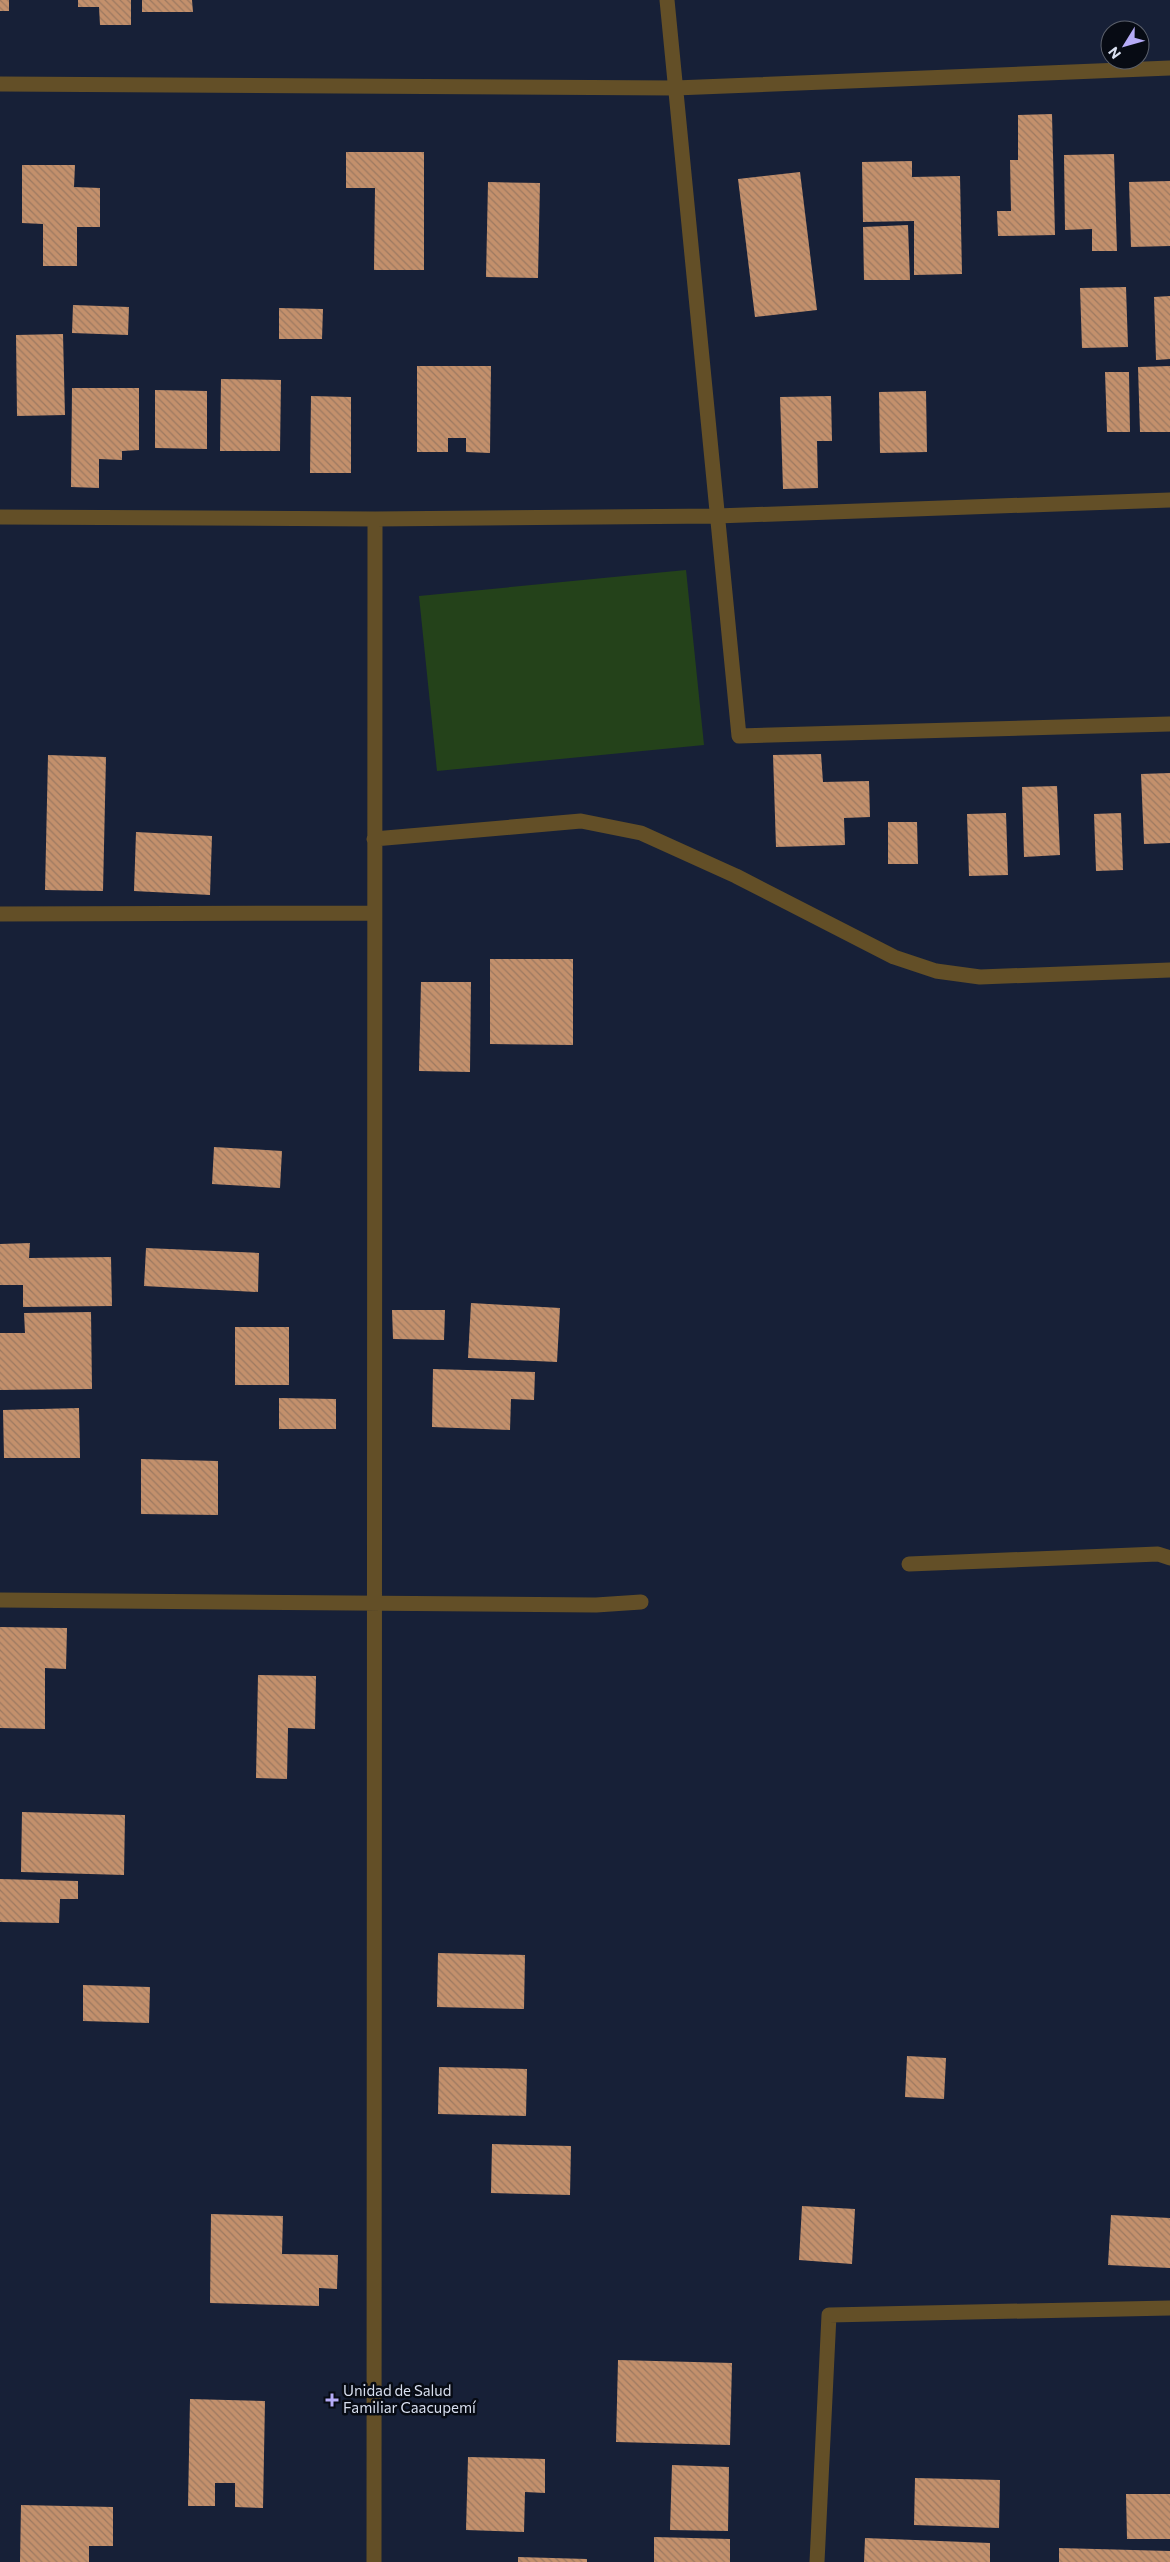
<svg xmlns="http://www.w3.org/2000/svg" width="1170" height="2562" font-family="Commissioner,sans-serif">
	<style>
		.pitch { fill: #24421a }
		.building { fill: url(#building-back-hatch) }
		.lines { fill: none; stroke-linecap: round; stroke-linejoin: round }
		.minor { stroke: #634f27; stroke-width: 15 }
		.poi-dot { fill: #b6acf8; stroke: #070b14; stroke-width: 2 }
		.labels { text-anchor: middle; stroke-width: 5; stroke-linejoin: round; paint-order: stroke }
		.poi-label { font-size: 15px; fill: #d8dfef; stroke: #070b14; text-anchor: start }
	</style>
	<defs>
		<pattern id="building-back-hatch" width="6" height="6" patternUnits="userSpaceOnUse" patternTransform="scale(1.25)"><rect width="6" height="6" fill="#c3906c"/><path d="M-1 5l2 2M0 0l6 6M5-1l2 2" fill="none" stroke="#9c7961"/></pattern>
	</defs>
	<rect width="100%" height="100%" fill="#172037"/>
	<path class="pitch" d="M686,570L704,745L437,771L419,596Z"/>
	<path class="building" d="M0,0H9V11H0Z
		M78,0H131V25H100L99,7H78Z
		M142,0H192L193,12H142Z
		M1052,114L1055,235L998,236L997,211H1011L1010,160H1018V115Z
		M346,152H424V270H374L375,188H346Z
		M1114,154L1117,251H1092V229L1065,230L1064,155Z
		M912,161V177L960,176L962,274L914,275V221L863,222L862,162Z
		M22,165H75L74,187L100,188V227H77V266H43V224L22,223Z
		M800,172L817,310L755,317L738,179Z
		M1170,181V246L1131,247L1129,182Z
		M488,182L540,183L538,278L486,277Z
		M908,225L910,280H864L863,227Z
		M1126,287L1128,347L1082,348L1080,288Z
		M1170,296V359L1156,360L1154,297Z
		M73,305L129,307L128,335L72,333Z
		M279,308L323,309L322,339H279Z
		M63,334L65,415L17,416L16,335Z
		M417,366H491L490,453L466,452V438H448V452H417Z
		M1170,366V432H1140L1138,367Z
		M1105,372H1129L1130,432H1107Z
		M221,379L281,380L280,451H220Z
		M72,388H139V450L122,451V460L99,459V488L71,487Z
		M155,390L207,391V449L155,448Z
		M926,391L927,452L880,453L879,392Z
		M311,396L351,397V473H310Z
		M831,396L832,441H817L818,488L783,489L780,397Z
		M821,754L823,782L869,781L870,817L844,818L845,845L776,847L773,755Z
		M48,755L106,757L103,891L45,890Z
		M1170,773V843L1144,844L1141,774Z
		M1057,786L1060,855L1024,857L1022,787Z
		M1006,813L1008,875L969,876L967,814Z
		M1121,813L1123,870L1096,871L1094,814Z
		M888,822H917L918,864H888Z
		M136,832L212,836L210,895L134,891Z
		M490,959H573V1045L490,1044Z
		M421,982H471L470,1072L419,1071Z
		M214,1147L282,1151L280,1188L212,1184Z
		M30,1243L29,1258L111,1257L112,1306L23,1307V1285H0V1244Z
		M146,1248L259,1253L258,1292L144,1286Z
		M471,1303L560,1308L557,1362L468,1358Z
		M392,1310H445L444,1340L393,1339Z
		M91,1312L92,1389L0,1390V1333H25L24,1313Z
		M235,1327H289V1385H235Z
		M433,1369L535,1372L534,1400L511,1399L510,1430L432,1427Z
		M279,1398L336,1399V1429H279Z
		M79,1408L80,1458H4L3,1410Z
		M141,1459L218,1461V1515L141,1514Z
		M0,1627L67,1628L66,1669L45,1668V1729L0,1728Z
		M258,1675L316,1676L315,1729L288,1728L287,1779L256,1778Z
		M22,1812L125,1815L124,1875L21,1872Z
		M0,1879L78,1881V1899H60L59,1923L0,1922Z
		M438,1953L525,1955L524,2009L437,2007Z
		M83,1985L150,1987L149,2023L83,2021Z
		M907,2056L946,2058L944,2099L905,2097Z
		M439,2067L527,2069L526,2116L438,2114Z
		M492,2144L571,2146L570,2195L491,2193Z
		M802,2206L855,2209L852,2264L799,2260Z
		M211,2214L283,2216L282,2254L338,2255L337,2289L319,2288V2306L210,2303Z
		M1111,2215L1170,2218V2268L1108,2265Z
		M618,2360L732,2363L730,2445L616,2442Z
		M190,2399L265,2401L263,2508L235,2507V2483H215V2506H188Z
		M468,2457L545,2459V2493L525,2492L524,2532L466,2530Z
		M672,2465L729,2467L728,2531L670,2530Z
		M915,2478L1000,2480L999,2528L914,2525Z
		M1126,2494H1170V2539H1127Z
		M21,2505L113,2507V2546H89V2562H20Z
		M654,2537L730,2539V2562H654Z
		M865,2538L990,2543V2562H864Z
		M1059,2548L1170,2551V2562H1059Z
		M518,2557L587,2559V2562H518Z"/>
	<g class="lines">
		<path class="minor" d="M667,0L739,736L1170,724
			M0,84L675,88L1170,68
			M0,517L375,519L717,516L1170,500
			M374,839L581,821L641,833L736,876L894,957L936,971L980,977L1170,970
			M0,914L373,913
			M909,1564L1158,1554L1170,1558
			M0,1600L596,1605L641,1602
			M374,2562L375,519
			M817,2562L829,2315L1170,2308"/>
	</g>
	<path class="poi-dot" d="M329.5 2392.5h5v5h5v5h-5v5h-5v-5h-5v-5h5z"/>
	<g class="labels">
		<g class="poi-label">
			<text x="343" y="2396">Unidad de Salud<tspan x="343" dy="17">Familiar Caacupemí</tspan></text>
		</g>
	</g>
	<g transform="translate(1125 45) rotate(233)"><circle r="24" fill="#070b14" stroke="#5b606c"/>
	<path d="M0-4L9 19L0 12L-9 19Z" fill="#b6acf8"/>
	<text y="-8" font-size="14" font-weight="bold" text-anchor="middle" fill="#d8dfef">N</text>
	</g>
</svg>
